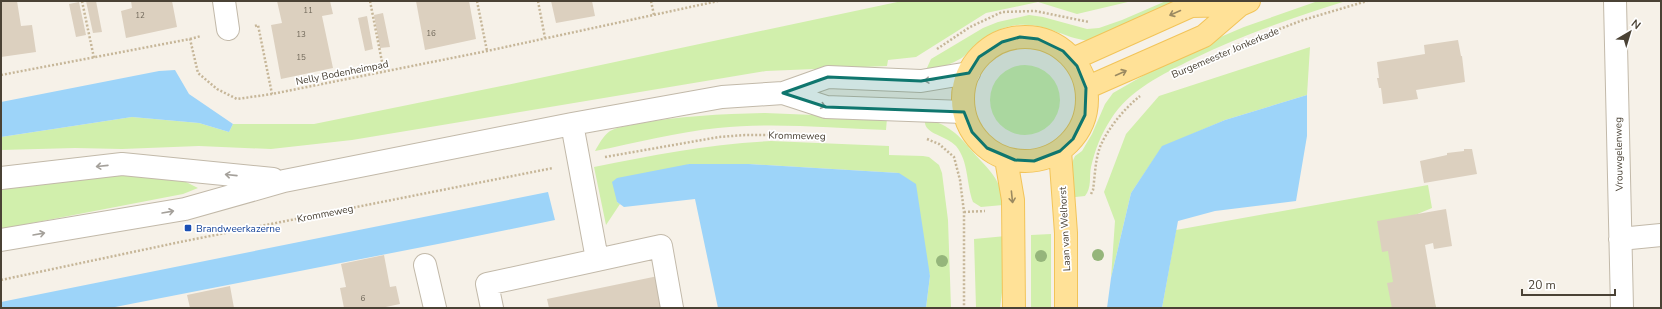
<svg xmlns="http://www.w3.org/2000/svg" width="1662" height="309" font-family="'Nunito Sans',sans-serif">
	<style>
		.green { fill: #d1efac }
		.water { fill: #9dd4f9 }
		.building { fill: #dcd0bf }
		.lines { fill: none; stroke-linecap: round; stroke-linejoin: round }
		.minor-casing { stroke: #c2b9a9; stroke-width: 24 }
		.major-casing { stroke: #f2c459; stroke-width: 24 }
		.path { stroke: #c6b698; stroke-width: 2.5; stroke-dasharray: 2 2; stroke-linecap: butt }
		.minor { stroke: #fff; stroke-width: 22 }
		.major { stroke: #ffe197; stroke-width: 22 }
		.tree { fill: #95b57b }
		.oneway { stroke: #9b8a61 }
		.oneway2 { stroke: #a4a09a }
		.marked { fill: #0f766e; fill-opacity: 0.2; stroke: #0f766e; stroke-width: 3; stroke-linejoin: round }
		.transit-dot { fill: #1a4fb4; stroke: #fff; stroke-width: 1.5 }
		.labels { text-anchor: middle; stroke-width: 3.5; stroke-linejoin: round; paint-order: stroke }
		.number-label { font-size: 8px; fill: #6e6658 }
		.street-label { font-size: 10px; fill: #4a4235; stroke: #fff }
		.transit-label { font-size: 10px; fill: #164399; stroke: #fff; text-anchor: start }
	</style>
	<rect width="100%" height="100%" fill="#f6f1e8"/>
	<path class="green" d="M902,1H1132L1077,14L1038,2L986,13L916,57L888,60L887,66L766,71L352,140L271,149L199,146L122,149L75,148L1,150V137L132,117L199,123L229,132L233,124H314L521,82Z
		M1166,1H1187L1091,41C1062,39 1044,20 1011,26C998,29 984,36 974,46C969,51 965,57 958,60C948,66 937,68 926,70L931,59L983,28L998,22L1029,15L1043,17L1087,29L1099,28L1122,20Z
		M1318,1H1346C1294,17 1243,35 1193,59C1163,74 1129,90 1111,119C1101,134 1095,150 1091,167C1089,176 1092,188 1085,196L1066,198L1070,167L1075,156L1082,151L1092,134L1105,104L1113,93L1167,62L1204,44L1244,27Z
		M1310,47L1307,95L1225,120L1162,147L1131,193L1111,278L1115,221L1104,192L1126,134L1159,96Z
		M990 100a35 35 0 1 1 70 0a35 35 0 1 1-70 0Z
		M765,113L887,118L886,130C830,128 774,122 718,128C677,132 636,143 595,151C599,144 603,136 610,131C617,127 628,126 636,124C679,116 721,114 765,113Z
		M925,120C933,121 941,123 948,128C958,134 965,143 973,152C989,171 1001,177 1003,205L981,207L973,202C966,183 969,162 956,146C946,135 923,134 925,120Z
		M771,141L889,146V155L923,156L929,157L939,165L942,173L948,220L951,308H926L930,276L899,173L749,164H689L617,202L620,204L606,225L594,167C653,155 710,144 771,141Z
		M100,170L184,181L198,188L183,194L1,229V188Z
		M1428,185L1432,208L1415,215L1436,308H1162L1176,230Z
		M1051,234V308H1031V235Z
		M1006,236L1007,254L1000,308H976L974,239Z"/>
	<path class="water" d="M175,70L189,94L233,124L229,132L199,123L132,117L1,137V102L159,71Z
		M1307,95V136L1296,201L1215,211L1178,221L1162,308H1107L1111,278L1131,193L1162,146L1225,120Z
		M689,164H749L899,173L916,184L930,276L926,308H718L695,199L624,207L617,202L612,182L617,178Z
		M548,192L555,220L443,243L110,308H1V302Z"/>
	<path class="building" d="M1,1H17L21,26L32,25L36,52L1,57Z
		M86,1H96L102,32L93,33Z
		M131,1H172L177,27L126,38L121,11L132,8Z
		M277,1H330L333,14L322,16L333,68L281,79L271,25L282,23Z
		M416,1H469L476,39L425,50Z
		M551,1H592L595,16L556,23Z
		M79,2L86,35L76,37L69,4Z
		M383,13L390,47L380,48L374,15Z
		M367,16L373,49L365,51L358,18Z
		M1458,40L1461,56H1462L1465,82L1416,90L1418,99L1383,104L1381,88H1379L1377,78H1379L1377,62L1425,54L1424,45Z
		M1464,149H1472L1477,174L1424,183L1420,161L1447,155V153L1464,151Z
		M1446,209L1452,246L1434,249L1433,243L1425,245L1436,308H1392L1387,283L1393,282L1388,251L1382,252L1377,221Z
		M384,255L390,287L396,286L400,304L381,308H344L340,288L346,287L341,264Z
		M658,276L664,308H549L547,299Z
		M230,286L234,308H190L187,295Z"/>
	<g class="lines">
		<defs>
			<path id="minor" d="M224,1L228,29
				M1615,1L1622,308
				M783,93L826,107L964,112
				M572,124L597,259
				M1,178L122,164L273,179
				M1620,239L1661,235
				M1,240L185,209L284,181L572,124L722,97L783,93L828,77L921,81L969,73
				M425,265L435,308
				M492,308L487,284L661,246L672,308"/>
			<path id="major" d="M963 99a62 62 0 1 1 124 0a62 62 0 1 1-124 0Z
				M1073,59L1191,6L1240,5
				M1086,88L1204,36L1240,5L1249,1
				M1060,151L1066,233V308
				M1006,159L1013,200L1014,308"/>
		</defs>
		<use href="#minor" class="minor-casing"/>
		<use href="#major" class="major-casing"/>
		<path class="path" d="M82,1L94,58
			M370,1L384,72
			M477,1L487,51
			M538,1L545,38
			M651,1L654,15
			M255,26L258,25L272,94
			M190,39L201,36
			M1238,45L1303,20L1367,1
			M937,49L970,27L1002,12L1035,11L1089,22
			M1,75L190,39L198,73L217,89L237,99L272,94L487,51L718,1
			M927,139L939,144L954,157L960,180L964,212V308
			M605,157L719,137L745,135H818
			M1091,194L1093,190C1095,176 1095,161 1100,147C1108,128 1124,109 1140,96
			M964,212L985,211
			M1,280L180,242L553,168"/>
		<use href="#minor" class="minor"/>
		<use href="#major" class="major"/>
	</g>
	<g class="tree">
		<circle cx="1098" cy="255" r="6"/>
		<circle cx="1041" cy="256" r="6"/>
		<circle cx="942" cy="261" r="6"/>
	</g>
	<defs><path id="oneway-shaft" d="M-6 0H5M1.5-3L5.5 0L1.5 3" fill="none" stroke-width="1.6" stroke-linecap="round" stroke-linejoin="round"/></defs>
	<g class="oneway">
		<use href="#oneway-shaft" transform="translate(1175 13) rotate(156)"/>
		<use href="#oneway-shaft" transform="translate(1121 73) rotate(-24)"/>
		<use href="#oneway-shaft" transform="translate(1012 197) rotate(84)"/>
	</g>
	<g class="oneway2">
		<use href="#oneway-shaft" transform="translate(930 80) rotate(173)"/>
		<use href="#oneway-shaft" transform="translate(820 105) rotate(17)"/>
		<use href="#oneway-shaft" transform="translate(102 166) rotate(174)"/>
		<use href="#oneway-shaft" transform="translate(231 175) rotate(-174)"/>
		<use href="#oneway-shaft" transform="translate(168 212) rotate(-10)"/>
		<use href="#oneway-shaft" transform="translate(39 234) rotate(-10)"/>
	</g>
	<path class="marked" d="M1020,37L1038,39L1063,51L1077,66L1086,88L1085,115L1073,139L1060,151L1034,161L1015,160L987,148L972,132L964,112L826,107L783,93L828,77L921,81L969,73L979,57L1002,42Z"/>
	<rect class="transit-dot" x="184" y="224" width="8" height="8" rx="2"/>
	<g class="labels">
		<g class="number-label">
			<text x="308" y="13">11</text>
			<text x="140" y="18">12</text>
			<text x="431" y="36">16</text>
			<text x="301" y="37">13</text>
			<text x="301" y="60">15</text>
			<text x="363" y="301">6</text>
		</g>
		<g class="street-label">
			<text transform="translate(1225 52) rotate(-23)" y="4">Burgemeester Jonkerkade</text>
			<text transform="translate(342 72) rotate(-11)" y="4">Nelly Bodenheimpad</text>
			<text transform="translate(797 135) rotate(1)" y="4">Krommeweg</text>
			<text transform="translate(1618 154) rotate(-91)" y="4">Vrouwgelenweg</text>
			<text transform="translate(325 213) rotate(-11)" y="4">Krommeweg</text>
			<text transform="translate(1064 229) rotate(-93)" y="4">Laan van Welhorst</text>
		</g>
		<g class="transit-label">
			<text x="196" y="232">Brandweerkazerne</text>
		</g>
	</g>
	<rect width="1662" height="309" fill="none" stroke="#4a4235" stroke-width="4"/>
	<g transform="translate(1630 32) rotate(38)" stroke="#ffffff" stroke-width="3" paint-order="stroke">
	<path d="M0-3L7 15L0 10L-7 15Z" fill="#4a4235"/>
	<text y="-6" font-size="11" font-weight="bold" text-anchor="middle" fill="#4a4235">N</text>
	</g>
	<path d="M1522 289v6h93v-6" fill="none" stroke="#4a4235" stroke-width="2"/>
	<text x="1528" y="289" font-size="12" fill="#4a4235" stroke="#ffffff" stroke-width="3" paint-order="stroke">20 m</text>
</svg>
